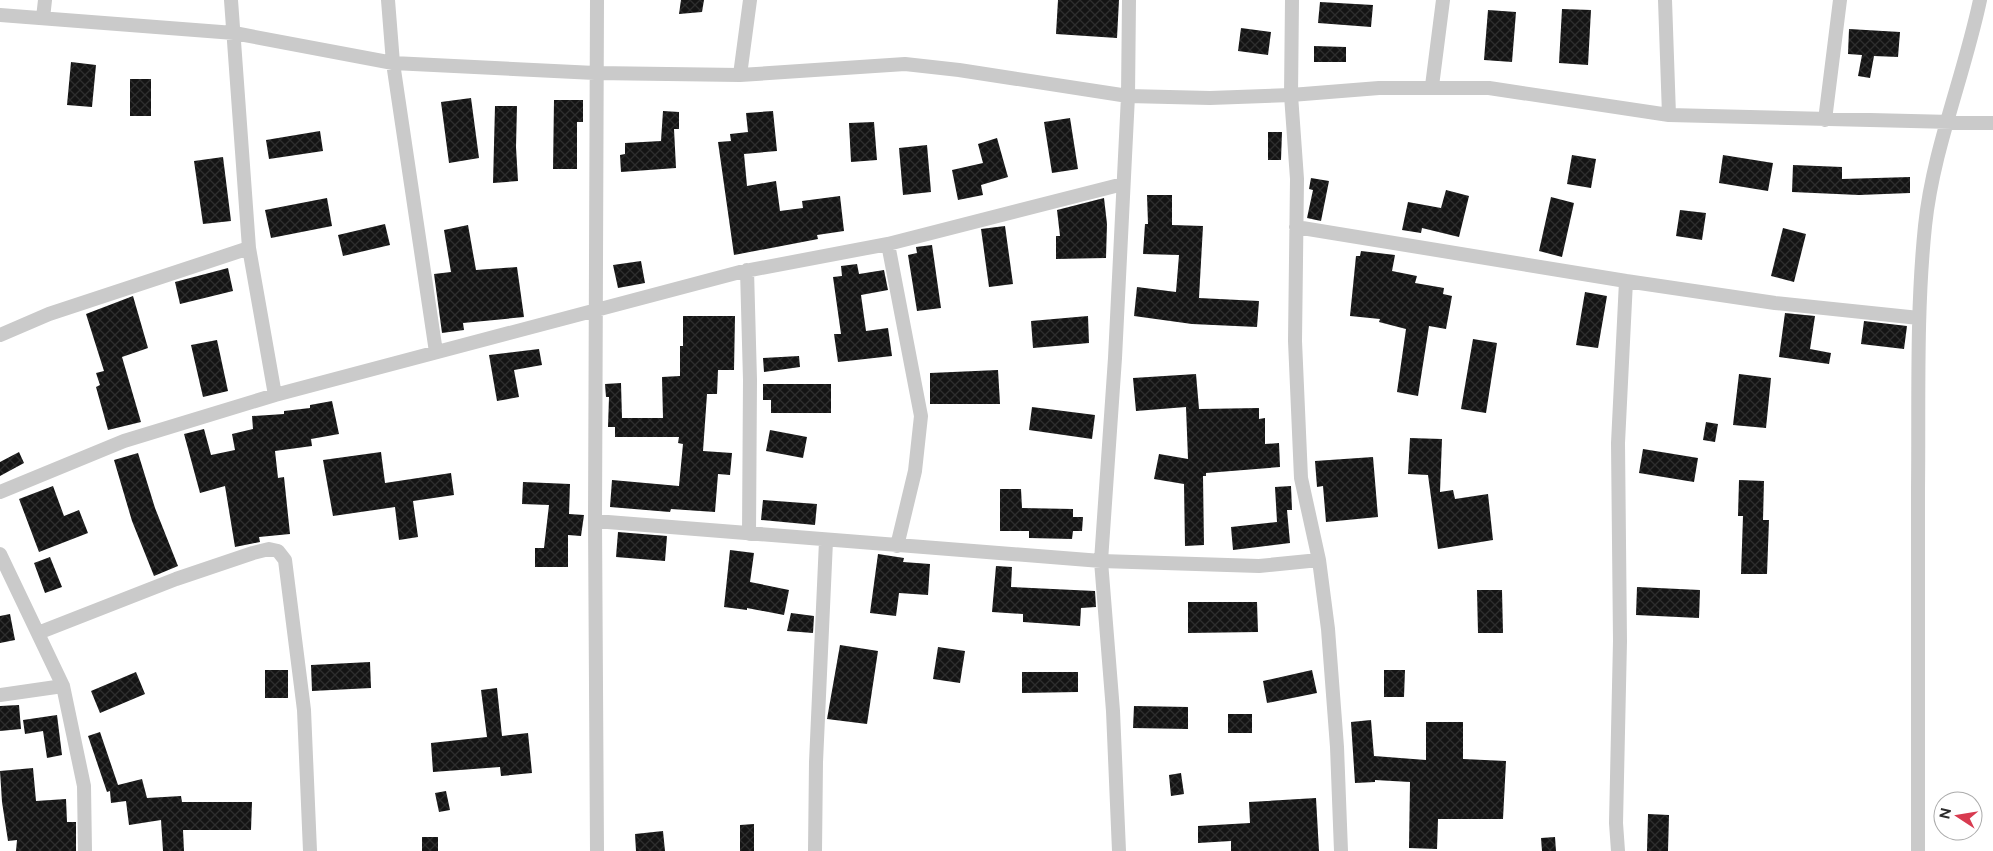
<svg xmlns="http://www.w3.org/2000/svg" width="1993" height="851" font-family="'Public Sans',sans-serif">
	<style>
		.building { fill: url(#building-cross-hatch) }
		.lines { fill: none; stroke-linecap: round; stroke-linejoin: round }
		.street { stroke: #cacaca; stroke-width: 14 }
	</style>
	<defs>
		<pattern id="building-cross-hatch" width="8" height="8" patternUnits="userSpaceOnUse" patternTransform="scale(1.25)"><rect width="8" height="8" fill="#141414"/><path d="M0 0l8 8M0 8l8-8" fill="none" stroke="#2e2e2e"/></pattern>
	</defs>
	<rect width="100%" height="100%" fill="#fff"/>
	<path class="building" d="M681,0H704L702,12L679,14Z
		M1058,0H1119L1117,38L1056,34Z
		M1320,2L1373,5L1371,27L1318,23Z
		M1562,9L1591,10L1588,65L1559,63Z
		M1488,10L1516,12L1512,62L1484,60Z
		M1241,28L1271,32L1268,55L1238,51Z
		M1849,29L1900,32L1898,57L1874,56L1870,78L1858,76L1862,55L1848,54Z
		M1314,46L1346,47V62H1314Z
		M71,62L96,65L92,107L67,105Z
		M130,79H151V116H130Z
		M471,98L479,158L449,163L441,102Z
		M554,100H583V122H577V169H553Z
		M495,106H517L516,147L518,181L493,183Z
		M663,111L679,112V129H674L676,168L621,172L620,155L625,154V143L661,141Z
		M773,111L777,151L744,154L747,186L776,181L780,211L803,208L802,201L840,196L844,231L817,235L818,239L734,255L718,142L731,141L730,134L748,132L746,113Z
		M1070,118L1078,169L1052,173L1044,122Z
		M874,122L877,160L851,162L849,123Z
		M320,131L323,151L269,159L266,140Z
		M1268,132H1282L1281,160H1268Z
		M997,138L1008,177L981,185L983,195L958,200L952,170L983,163L978,144Z
		M927,145L931,192L903,195L899,148Z
		M1572,155L1596,159L1591,188L1567,184Z
		M1723,155L1773,163L1768,191L1719,183Z
		M223,157L231,221L203,224L194,161Z
		M1793,165L1842,167V179L1910,177V193L1859,195L1792,192Z
		M1311,178L1329,181L1321,221L1307,218L1313,190L1309,189Z
		M1446,190L1469,196L1459,237L1422,228L1421,233L1402,230L1408,202L1441,208Z
		M1147,195H1172V225L1203,226L1199,298L1259,301L1257,327L1192,324L1134,316L1137,287L1176,292L1179,255L1143,254L1145,224H1148Z
		M1551,197L1574,203L1562,257L1539,251Z
		M327,198L332,226L271,238L265,210Z
		M1104,198L1107,224L1106,258L1056,259V236H1060L1057,210Z
		M1680,210L1706,213L1702,240L1676,236Z
		M385,224L390,245L343,256L338,235Z
		M468,225L476,270L517,267L524,317L463,323L464,330L442,333L434,274L451,272L444,230Z
		M1005,226L1013,284L989,287L981,229Z
		M1783,228L1806,234L1794,282L1771,276Z
		M932,245L941,308L917,311L908,255L917,253L916,247Z
		M1361,251L1395,255L1392,271L1417,276L1415,283L1444,288L1443,294L1452,296L1446,329L1429,326L1418,396L1397,392L1406,329L1379,322L1380,319L1350,316L1356,256H1360Z
		M641,261L645,283L618,288L613,265Z
		M857,264L859,274L884,270L888,290L861,295L866,331L888,328L892,356L838,362L834,334H841L833,277L842,276L841,266Z
		M228,268L233,291L180,304L175,282Z
		M1585,292L1607,296L1598,348L1576,345Z
		M133,296L148,348L122,357L141,422L108,430L96,387L100,385L96,373L104,371L86,314Z
		M1785,313L1815,316L1810,349L1831,353L1829,364L1779,357Z
		M683,316H735L734,370H718L717,394H707L703,451L732,453L730,475L718,474L715,512L671,509L670,512L610,507L612,480L679,486L683,444L678,443L679,437H615V427H608L609,397H606L605,384L621,383L622,418H663L662,377L680,376V346H683Z
		M1088,316L1089,343L1033,348L1031,321Z
		M1864,321L1907,326L1904,349L1861,344Z
		M1473,339L1497,343L1486,413L1461,409Z
		M217,340L228,391L203,397L191,345Z
		M539,349L542,365L514,370L519,397L497,401L489,355Z
		M799,356L800,367L764,372L763,358Z
		M998,370L1000,404H930V373Z
		M1196,374L1199,409L1259,408V419L1265,418V444L1279,443L1280,467L1206,473V476H1203L1204,545L1185,546L1184,484L1154,479L1159,454L1188,459L1186,407L1136,411L1133,378Z
		M1739,374L1771,378L1766,428L1733,425Z
		M763,384H831V413H771V400H763Z
		M332,401L339,434L311,439L312,446L275,451L278,478L284,477L290,534L259,537L260,542L235,547L225,486L200,493L184,434L204,429L211,455L235,450L232,434L253,429L252,416L284,414V411L310,408V405Z
		M1032,407L1095,415L1092,439L1029,430Z
		M1706,422L1718,424L1715,442L1703,440Z
		M770,430L807,437L803,458L766,451Z
		M1410,438L1442,439L1440,492L1453,490L1455,499L1488,494L1493,540L1438,549L1428,475L1408,474Z
		M1643,449L1698,458L1694,482L1639,473Z
		M19,452L24,463L0,476V462Z
		M381,452L385,483L451,473L454,495L413,501L418,537L399,540L395,507L333,516L323,460Z
		M138,453L155,508L178,566L154,576L132,521L114,460Z
		M1373,457L1378,517L1326,522L1323,486L1317,487L1315,461Z
		M1739,480L1764,481L1763,520H1769L1767,574H1741L1743,516H1738Z
		M523,482L570,484L569,514L584,515L581,536L568,535V567H535V548H544L549,505L522,504Z
		M53,486L64,516L79,510L88,533L39,552L19,499Z
		M1291,486L1292,510H1287L1290,543L1233,550L1231,527L1277,522L1275,487Z
		M1000,489H1021L1022,508L1073,509V517H1083L1082,531H1073L1072,539L1029,538V531H1000Z
		M763,500L817,504L815,525L761,520Z
		M618,532L667,536L665,561L616,557Z
		M730,550L754,553L750,582L789,590L784,615L747,608V610L724,607Z
		M878,554L904,558L903,562L930,564L928,595L899,593L896,616L870,613Z
		M50,557L62,587L45,593L34,563Z
		M996,566L1012,567L1011,587L1095,591L1096,607L1081,608L1080,626L1023,622V614L992,612Z
		M1637,587L1700,590L1699,618L1636,615Z
		M1477,590H1502L1503,633H1478Z
		M1188,602H1257L1258,632L1188,633Z
		M791,613L814,616L813,633L787,631Z
		M10,614L15,640L0,643V616Z
		M840,645L878,651L867,724L827,719Z
		M938,647L965,651L960,683L933,679Z
		M370,662L371,688L312,691L311,665Z
		M265,670H288V698H265Z
		M1312,670L1317,693L1267,703L1263,681Z
		M1384,670H1405L1404,697H1384Z
		M136,672L145,694L100,713L91,691Z
		M1022,672H1078V692L1022,693Z
		M497,688L502,736L528,733L532,773L501,776L500,767L433,772L431,743L487,737L481,690Z
		M19,705L21,729L0,731V706Z
		M1134,706L1188,707V729L1133,728Z
		M1228,714H1252V733H1228Z
		M57,715L62,755L47,758L43,731L25,734L23,720Z
		M1371,720L1374,756L1426,760V722H1463V759L1506,761L1503,819H1438L1437,849L1409,848L1410,782L1375,780V782L1355,783L1351,722Z
		M100,732L118,785L142,779L147,798L181,796L182,802H252L251,830H183L184,851H163L161,820L129,825L126,801L111,803L110,791L107,792L88,736Z
		M33,768L36,801L66,799L67,822H76V851H16L17,840L8,841L2,802L0,771Z
		M1181,773L1184,794L1171,796L1169,775Z
		M446,791L450,810L439,812L435,793Z
		M1316,798L1319,851H1231V841L1198,843V826L1250,823L1249,802Z
		M1648,814L1669,815L1668,851H1647Z
		M754,824V851H740V825Z
		M663,831L665,851H636L635,834Z
		M422,837H438V851H422Z
		M1555,837L1556,851H1542L1541,838Z"/>
	<g class="lines">
		<path class="street" d="M231,0L249,248L275,395
			M388,0L393,63L436,352
			M597,0L595,521L597,851
			M1665,0L1669,115
			M0,15L234,33L393,63L595,73L740,75L905,64L959,70L1128,96L1129,0
			M43,18L45,0
			M740,75L750,0
			M1432,86L1443,0
			M1825,120L1840,0
			M1296,227L1626,281L1618,443L1620,641L1616,823L1618,851
			M888,244L921,416L915,471L897,546
			M747,270L750,380L749,534
			M1626,281L1775,303L1919,318
			M0,335L49,314L249,248
			M0,492L124,441L275,395L740,272L888,244L1123,184
			M595,521L1101,561L1259,566L1319,560
			M0,554L63,686L84,786L85,851
			M38,633L176,579L253,553L269,549L278,551L285,560L304,710L310,851
			M0,695L63,686
			M815,851L816,762L826,541
			M1119,851L1113,711L1101,561L1115,358L1128,96L1210,98L1291,95L1292,0
			M1341,851L1337,747L1328,629L1319,560L1301,478L1295,341L1297,179L1291,95L1379,88H1489L1669,115L1993,123
			M1918,851C1918,730 1918,610 1918,489C1919,401 1916,313 1925,226C1933,149 1964,76 1980,0"/>
	</g>
	<g transform="translate(1958 816) rotate(282)"><circle r="24" fill="#ffffff" stroke="#ababab"/>
	<path d="M0-4L9 19L0 12L-9 19Z" fill="#d83b50"/>
	<text y="-8" font-size="14" font-weight="bold" text-anchor="middle" fill="#2d2d2d">N</text>
	</g>
</svg>
